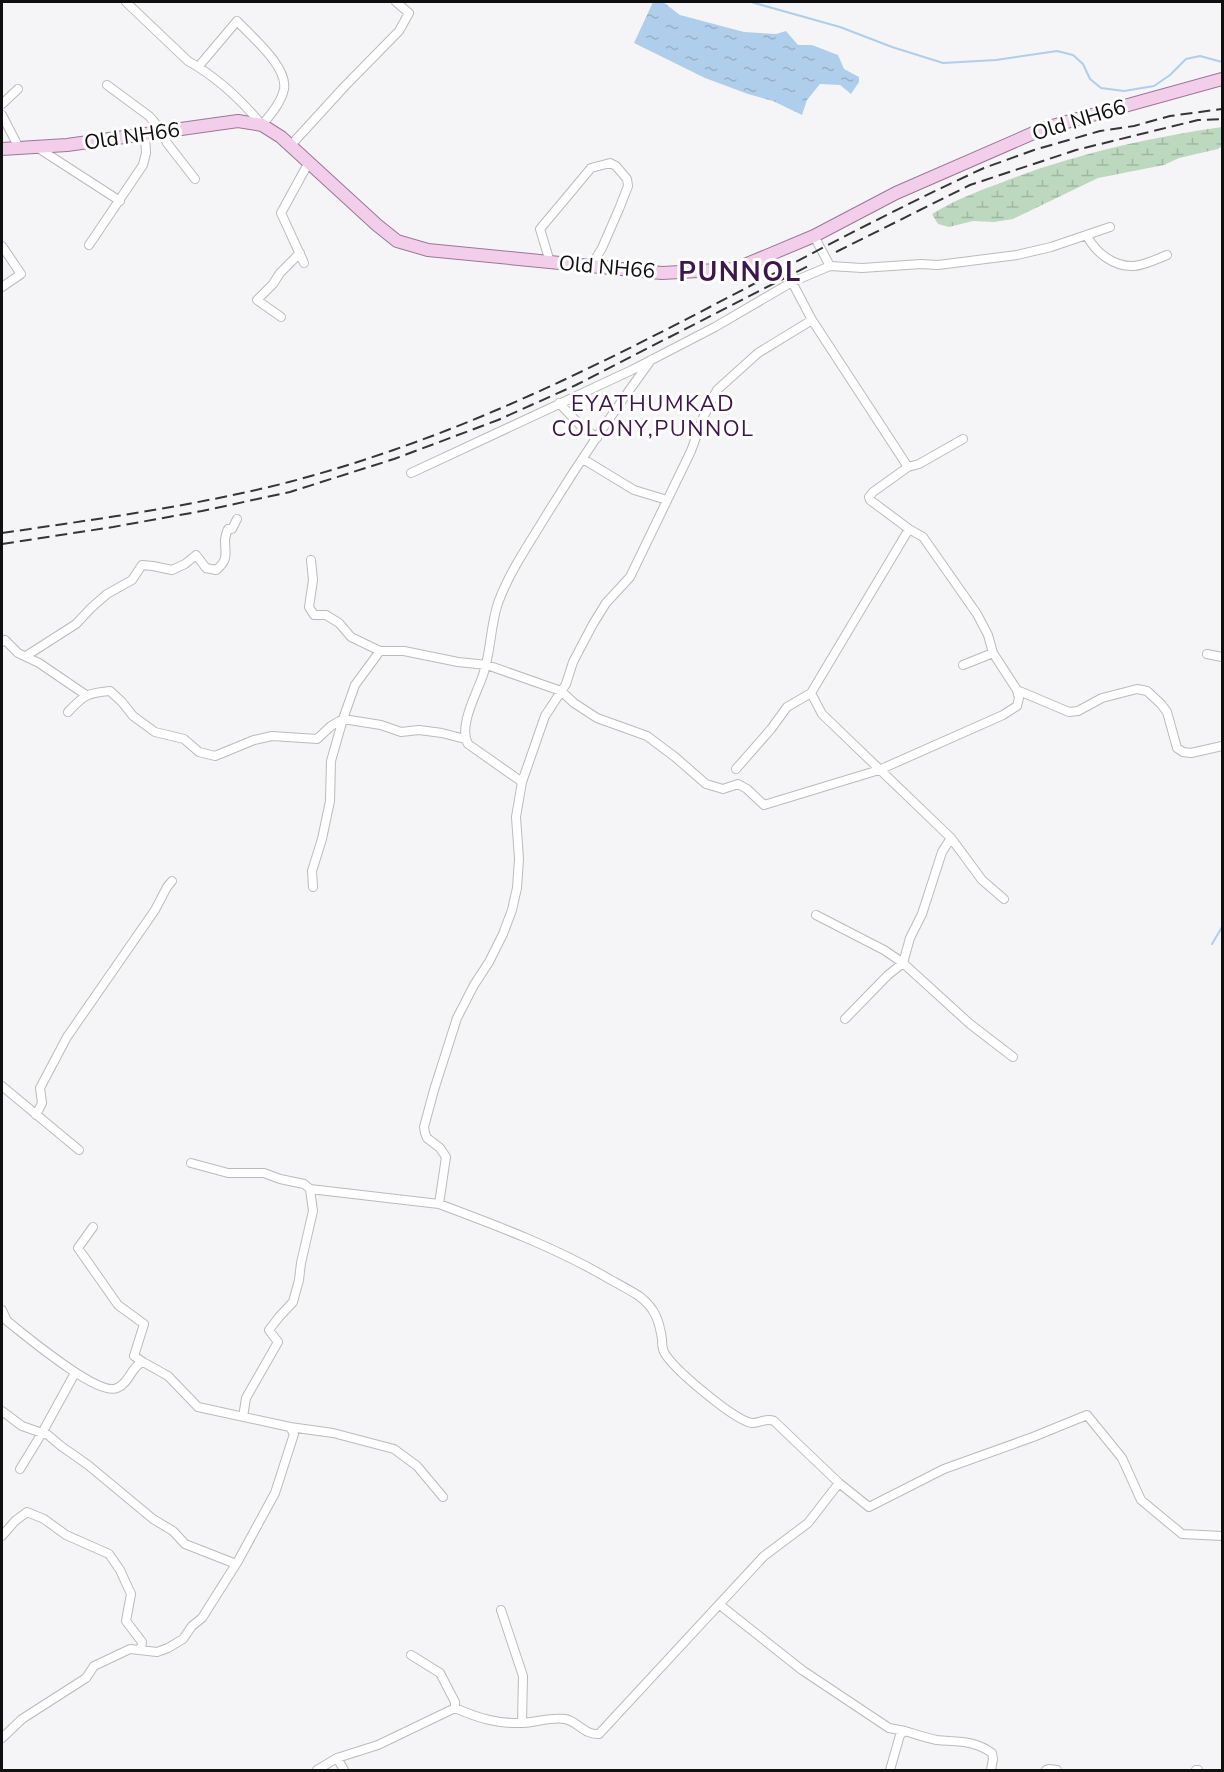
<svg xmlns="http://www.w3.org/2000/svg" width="1224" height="1772" font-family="'Nunito Sans',sans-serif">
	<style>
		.wetland { fill: url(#wetland-marsh) }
		.water { fill: url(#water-ripples) }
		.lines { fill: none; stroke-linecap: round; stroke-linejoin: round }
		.stream { stroke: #afceeb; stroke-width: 2 }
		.street-casing { stroke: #bbbbbd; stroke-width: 10 }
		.primary-casing { stroke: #9d7696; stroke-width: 14 }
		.street { stroke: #fff; stroke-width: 8 }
		.primary { stroke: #f2ceeb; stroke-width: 12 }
		.rail { stroke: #353535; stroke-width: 2; stroke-dasharray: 12 6; stroke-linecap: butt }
		.labels { text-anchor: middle; stroke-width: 6; stroke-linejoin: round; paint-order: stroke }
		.street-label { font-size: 21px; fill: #0f0f0f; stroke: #fff }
		.neighbourhood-label { font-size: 22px; letter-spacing: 1.5px; fill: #3d164b; stroke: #fff }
		.district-label { font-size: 27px; font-weight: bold; letter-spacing: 1.5px; fill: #3d164b; stroke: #fff }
	</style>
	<defs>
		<pattern id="wetland-marsh" width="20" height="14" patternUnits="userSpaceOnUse" patternTransform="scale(1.5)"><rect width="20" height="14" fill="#bcd8be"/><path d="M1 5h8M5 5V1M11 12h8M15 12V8" fill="none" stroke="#a0b8a2"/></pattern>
		<pattern id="water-ripples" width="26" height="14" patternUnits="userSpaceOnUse" patternTransform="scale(1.5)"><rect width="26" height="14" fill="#afceeb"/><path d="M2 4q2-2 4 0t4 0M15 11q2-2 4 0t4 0" fill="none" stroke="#95b0c8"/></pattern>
	</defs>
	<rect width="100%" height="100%" fill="#f5f5f7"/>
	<path class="wetland" d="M1222,127V146L1218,149L1179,158L1164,165L1098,178L1013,219L994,222L973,221L949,227L938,224L932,214C955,200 978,191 1003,182C1074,154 1147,138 1222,127Z"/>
	<path class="water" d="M653,2H663L680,15L744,32L776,34L786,31L798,45H812L838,55L844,69L859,77V82L851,94L840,85L820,84L807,100L802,115L773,101L748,94L705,78L634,43Z"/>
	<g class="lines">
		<path class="stream" d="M751,2L840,27L892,47L943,63L996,60L1057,51L1073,55L1083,64L1090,79L1101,88L1124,91L1154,86L1170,75L1186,59L1200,56L1222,62
			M1212,944L1222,927"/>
		<defs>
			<path id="street" d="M126,2L188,61C215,76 242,101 262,125C271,114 281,103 284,89C288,67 252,37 237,21L199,66
				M107,85L149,116L163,132
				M2,104L18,89
				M2,115L19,148
				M162,132L167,143L195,179
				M291,145L345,86L399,31L409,13L396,2
				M38,148L120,201
				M1110,227L1051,247L1017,255L938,265L921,264L862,268L830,266L792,282L812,320L758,353L717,390L703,418L691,451L630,577L606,603L593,624L573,662L566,684L545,716L522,782L516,817L519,859L517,888L512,910L503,934L489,962L474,985L457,1018L434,1090L424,1127L425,1133L427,1138L440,1148L446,1157L439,1204C498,1226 557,1248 611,1280C620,1285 630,1290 639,1296C655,1308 659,1320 662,1339C662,1343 662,1348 664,1352C673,1369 729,1415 748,1422C757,1426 764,1417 774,1421L839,1483L869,1507L944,1469L1033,1437L1087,1415L1122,1458L1141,1500L1182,1534L1222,1536
				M814,236L830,266
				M1087,236C1096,253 1114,267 1134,266C1145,265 1157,259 1167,255
				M89,245L143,165L146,153L145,134
				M2,246L21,274L2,287
				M550,262L540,229L591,168L610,163L616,166L627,179L628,186L619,209L602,248L591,266
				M304,263L281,213L309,162
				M281,317L257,300L273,284L280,273L300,253
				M559,403L581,426L597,438
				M583,459L634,490L667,500
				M908,467L919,464L963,439
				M411,473L632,370L715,327L792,282
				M909,529L811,693L822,714L951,838L982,880L1004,899
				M311,560L313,580L309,607L314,615H326L339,623L351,637L380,651H404L458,662L487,665L561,691L574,703L597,718L647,736L675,757L706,784L723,789L738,784L747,789L764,805L879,770L1003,715L1017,706L1019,698L1017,690L993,653L988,635L977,614L923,537L909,529L870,500L869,497L873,492L908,467L812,320
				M2,642L5,640L18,653L39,663L86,695
				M1207,654L1222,657
				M26,656L76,624L91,608L107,594L132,580L142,565L153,566L172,570L185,564L196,555L206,568L216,570C229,560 225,553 225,540C225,539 227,530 228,529H232L237,519
				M963,665L993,653
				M1017,690L1069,712L1078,711L1102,698L1137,689L1147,691L1161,704L1167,712L1177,748L1183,752L1191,753L1222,746
				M68,712C84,695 87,693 110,691L122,702L133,716L155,732L184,739L199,752L215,756L254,740L272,736L317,739L331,726L343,719L381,725L401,732L419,730L442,733L465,739
				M736,769L771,729L787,707L811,693
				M522,782L468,744C458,726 477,693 483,675C491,652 490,627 498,603C509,573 527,547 544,519C577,465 613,412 651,360
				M313,887L312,871L322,839L330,801L331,761L343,719L355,685L380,651
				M816,915L884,950L903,963L970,1024L1013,1057
				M845,1019L888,975L903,963L910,938L922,914L942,852L951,838
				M2,1086L79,1150
				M36,1115L42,1103L40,1088L67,1037L155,910L167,887L172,881
				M191,1163L228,1173H264L280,1179L304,1184L310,1189L313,1211L301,1263L299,1280L293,1302L279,1317L269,1330L278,1342L246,1398L243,1417
				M310,1189L439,1204
				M93,1227L78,1248L118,1305L144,1324L134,1356L143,1362
				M2,1310L7,1321C25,1335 98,1397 117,1388C130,1383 131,1366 143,1362L168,1376L198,1407L290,1427L294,1434L275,1493L238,1561L202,1618L192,1626L183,1639L168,1648L157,1652L130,1649L94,1666L86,1678L22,1719L2,1738
				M2,1411L22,1426L48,1435L61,1446L88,1465L153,1519L173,1531L185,1544L236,1564
				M290,1427L333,1433L394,1449L417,1466L443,1497
				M20,1469L42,1433L75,1373
				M2,1536L15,1521L27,1512L44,1519L66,1535L109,1554L120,1570L131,1594L126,1621L142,1642L141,1650
				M720,1605L802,1670L889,1728L905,1731
				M501,1610L523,1676L522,1723
				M411,1655L440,1673L455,1702V1708
				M337,1758L344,1770
				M317,1770L337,1758L378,1745L455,1708C478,1718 497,1724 523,1723C536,1722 552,1717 565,1719C579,1722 584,1735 599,1734L764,1556L808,1523L839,1483
				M890,1770L900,1735L905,1731C915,1734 926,1738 937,1740C958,1742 974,1740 992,1753L993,1759L991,1770
				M1046,1770L1049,1769L1057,1770
				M1196,1770H1198"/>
			<path id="primary" d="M2,149L67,145L238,121L262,125L281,137L377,225L397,241L428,250L662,273L735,269L814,236L896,193L1045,128L1222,79"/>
		</defs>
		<use href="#street" class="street-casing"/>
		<use href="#primary" class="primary-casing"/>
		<use href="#street" class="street"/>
		<use href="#primary" class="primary"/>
		<path class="rail" d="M836,252L970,185L1076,150L1198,120L1222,119
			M2,533C98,519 195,506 289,482C358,464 434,437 499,409C665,338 820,243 984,168L1034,150L1100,131L1134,126L1170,116L1222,109
			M2,544L113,527L202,511L290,492L394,459L498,420L576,385L812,264"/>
	</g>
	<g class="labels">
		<g class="street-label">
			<text transform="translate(1079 120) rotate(-17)" y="7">Old NH66</text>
			<text transform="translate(132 136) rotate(-8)" y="7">Old NH66</text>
			<text transform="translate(607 267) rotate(5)" y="7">Old NH66</text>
		</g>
		<g class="neighbourhood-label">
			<text x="653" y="411">EYATHUMKAD<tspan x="653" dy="25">COLONY,PUNNOL</tspan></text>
		</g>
		<g class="district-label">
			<text x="740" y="281">PUNNOL</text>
		</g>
	</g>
	<rect width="1224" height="1772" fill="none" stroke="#0f0f0f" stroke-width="6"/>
</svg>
